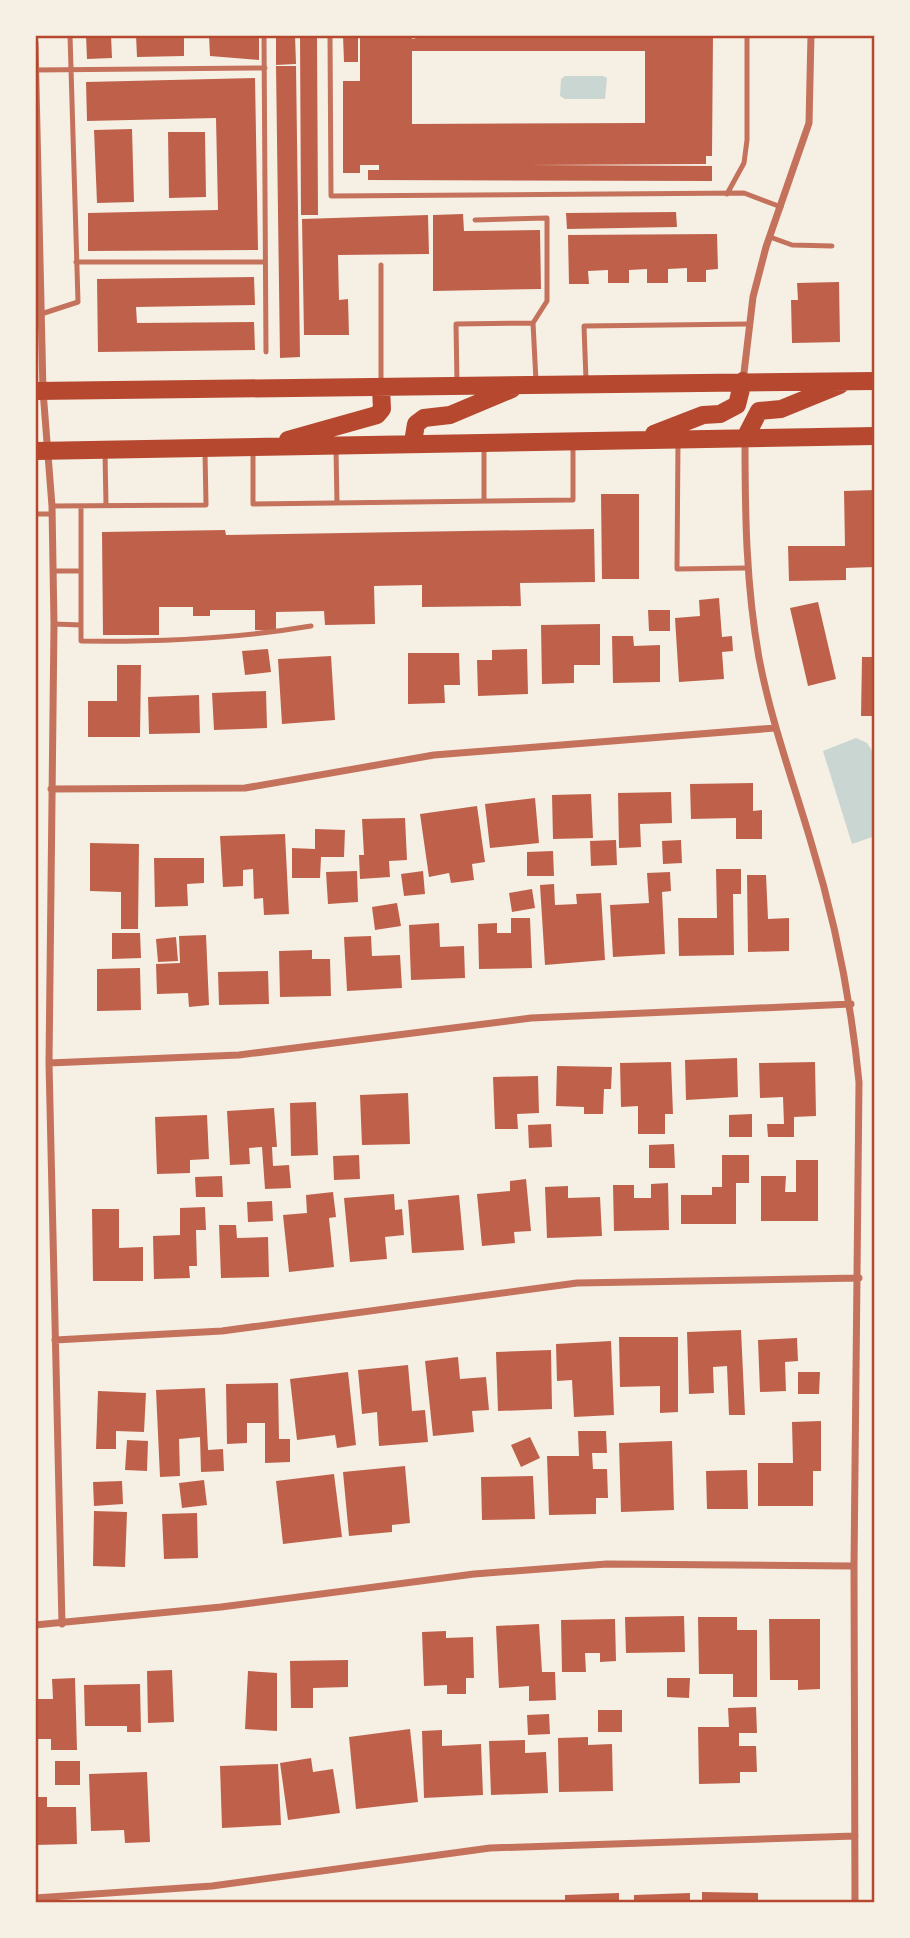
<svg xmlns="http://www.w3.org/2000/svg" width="910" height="1938" font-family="'IBM Plex Sans',sans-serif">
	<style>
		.water { fill: #c9d6d2 }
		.building { fill: #bf614a; fill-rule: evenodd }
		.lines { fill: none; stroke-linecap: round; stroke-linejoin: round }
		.service { stroke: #c5725c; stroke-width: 5 }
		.minor { stroke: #c5725c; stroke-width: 7 }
		.primary { stroke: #b5482f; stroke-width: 18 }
		.neatline { fill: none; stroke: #b5482f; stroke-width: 2.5 }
	</style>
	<rect width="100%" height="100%" fill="#f6efe4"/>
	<path class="water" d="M565,76H603L607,78L605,99H565L560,96L561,79Z
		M856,738L867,743L875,755V836L852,844L823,751Z"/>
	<path class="building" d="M86,35H111L112,58L87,59Z
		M136,35H184V56L137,57Z
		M209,35H259V60L210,56Z
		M276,35H295L296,64L276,65Z
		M300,35H317L318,215H301Z
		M343,35H358V62H344Z
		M360,35H412V39L417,38V35H642V38L713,35L712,156H706V164L530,165L712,166V181L368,180V170H379V165H360V173H343V81H360ZM412,51H645V123L412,124Z
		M276,66H296L300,357L280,358Z
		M255,78L258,250L88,251V213L218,210L216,118L87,121L86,82Z
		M132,129L134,202L97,203L94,130Z
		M168,132H205L206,197L169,198Z
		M676,212L677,227L567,229L566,213Z
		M463,214L464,231L540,230L541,289L433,291V215Z
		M428,215L429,254L338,255L339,300L348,299L349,335H304L302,219Z
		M717,234L718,269L706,270V282H687V268L668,269V283H647V269L629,270V283H608V270L588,271L589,284H569L568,235Z
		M254,277L255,305L136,307L137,323L254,322L255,350L98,352L97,279Z
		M839,282L840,342L792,343L791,300H798L797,283Z
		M875,490V567L846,568V580L789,581L788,546H845L844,491Z
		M601,494H639V579H602Z
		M594,529L595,582L520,583L521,606L422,607V585L374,586L375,624L325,625L324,611L276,612V630H255V610H210V616H193V607H159V635H103L102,532L225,530L226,535Z
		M719,598L722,637L732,636L733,651L722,652L724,679L679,682L675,618L700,616L699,600Z
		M818,602L836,679L808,686L790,608Z
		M648,610H670V631H649Z
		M600,624V665H574V683L542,684L541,625Z
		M612,636H633L634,646L660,645V682L613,683Z
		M268,649L271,672L245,675L242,651Z
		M527,649L528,694L478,696L477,660H492V650Z
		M408,653H459L460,685H444L445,703L408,704Z
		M331,656L335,720L282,724L278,659Z
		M862,657H875V716H861Z
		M117,665H141L140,737H88V701H117Z
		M266,691L267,728L214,730L212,693Z
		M199,695L200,733L149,734L148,697Z
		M753,783V811L762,810V839H736V818L691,819L690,784Z
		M671,792L672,823L640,824L641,847L619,848L618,793Z
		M591,794L593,838L553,839L552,795Z
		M535,798L539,843L490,848L485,804Z
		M477,806L485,862L472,864L474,880L451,883L449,873L429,877L420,814Z
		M405,818L407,860L389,861L390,877L360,879L359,855H364L362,819Z
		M315,829L345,830L344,857H321L320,878H292V848L315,849Z
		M285,834L289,914L264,915L263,898L254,899L253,869L243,870V886L223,887L220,836Z
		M616,840L617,865L591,866L590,841Z
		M681,840L682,863L663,864L662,841Z
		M90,843L139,844L138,929H121V892L90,891Z
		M553,851L554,876H527V852Z
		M154,858H204V883L187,884L188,906L155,907Z
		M716,869H741V894H733L734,955L679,956L678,918H717Z
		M357,871L358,902L328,904L326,872Z
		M423,871L425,894L404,896L401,874Z
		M670,872L671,891L662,892L665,954L613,957L610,905L649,903L647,873Z
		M747,875H766L768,919L789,918V951L748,952Z
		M554,884L555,905L577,904L576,894L601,893L605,960L545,965L540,885Z
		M532,889L535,908L512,912L509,893Z
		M397,903L401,926L375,930L372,907Z
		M511,918H530L532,968L479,969L478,924L497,923V933H511Z
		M439,923L440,947L464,946L465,978L411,980L409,925Z
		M112,933H140L141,958L112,959Z
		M206,935L209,1005L189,1007L188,993L157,994L156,964L180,963L179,936Z
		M371,936L372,956L400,955L402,988L347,991L344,937Z
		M176,937L178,961L158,962L156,939Z
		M312,950V959H330L331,996L280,997L279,951Z
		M140,968L141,1010L97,1011V969Z
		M268,971L269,1004L219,1005L218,972Z
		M737,1058L738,1097L686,1100L685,1060Z
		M671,1062L673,1114H665V1134H638V1106L621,1107L620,1063Z
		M815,1062L816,1116L794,1117V1137H768L767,1124H784L783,1097L760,1098L759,1063Z
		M557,1066L612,1067L611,1089H604L603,1114H584V1107L556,1106Z
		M538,1076L539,1113L517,1114L518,1129H495L493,1077Z
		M408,1093L410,1144L362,1145L360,1095Z
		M316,1102L318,1155L291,1156L290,1103Z
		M274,1108L277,1147H272L273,1166L289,1165L291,1188L265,1189L262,1147L249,1148L250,1164L230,1165L227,1111Z
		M752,1114V1137H729V1115Z
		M207,1115L209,1159L190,1160V1173L157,1174L155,1117Z
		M551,1124L552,1147L529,1148L528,1125Z
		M674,1144L675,1168H649V1145Z
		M359,1155L360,1179L334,1180L333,1156Z
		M722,1155H749V1183H736V1224H681V1195H712V1187H722Z
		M796,1160H818V1221H761V1176H786L785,1192H796Z
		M222,1176L223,1197H196L195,1177Z
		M526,1179L531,1231L514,1232L515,1243L482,1246L477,1194L510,1191V1181Z
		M668,1183L669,1230L614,1231L613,1185H634V1198H651V1184Z
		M568,1186V1198L600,1197L602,1236L547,1238L545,1187Z
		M333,1192L336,1217L329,1218L334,1267L289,1272L283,1215L307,1213L306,1195Z
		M394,1194L395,1210L402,1209L404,1235L385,1237L387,1259L350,1262L344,1198Z
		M459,1195L464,1250L412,1253L408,1200Z
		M272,1201L273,1221L248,1222L247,1202Z
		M205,1207L206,1230H196L197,1266H189L190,1278L154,1279L153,1236L180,1235V1208Z
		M92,1209H119V1248L143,1247V1281H93Z
		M219,1225H236L237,1238L268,1237L269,1277L221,1278Z
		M741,1330L745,1415H729L727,1366L713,1367L714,1393L689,1394L687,1332Z
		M619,1337H678V1412L660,1413V1386L620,1387Z
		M797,1338L798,1361L785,1362L786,1391L760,1392L758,1340Z
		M611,1341L614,1415L574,1417L572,1380L557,1381L556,1344Z
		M551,1350L552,1409L498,1411L496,1352Z
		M458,1357L460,1379L486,1377L489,1410L472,1411L474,1432L433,1436L425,1361Z
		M408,1365L412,1411L425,1410L428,1442L379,1446L377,1412L362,1414L358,1370Z
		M348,1372L356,1445L337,1448L335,1435L297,1440L290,1379Z
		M798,1372H820L819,1394H798Z
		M278,1383L279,1439H290V1462L265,1463V1423H247V1443L227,1444L226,1384Z
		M205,1388L208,1450L223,1449L224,1471L201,1472L200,1437L179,1439L180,1476L160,1477L156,1390Z
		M98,1391L146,1393L144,1432L116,1431V1449H96Z
		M821,1421V1471H813V1506H758V1463H793L792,1422Z
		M578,1431H606L607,1453H592L593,1469H607L608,1498H596V1514L549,1515L547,1456H579Z
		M530,1437L540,1458L521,1467L511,1445Z
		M127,1440L148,1441L147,1471L125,1470Z
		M672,1441L674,1510L621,1512L619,1443Z
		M405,1466L410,1523L392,1525V1532L349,1536L343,1472Z
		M747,1470L748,1509H707L706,1471Z
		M334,1474L342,1537L283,1544L276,1481Z
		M533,1476L535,1519L482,1520L481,1477Z
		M204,1480L207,1505L182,1508L179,1483Z
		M122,1481L123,1504L94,1506L93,1482Z
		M94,1511L127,1512L125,1567L93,1566Z
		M197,1513L198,1558L164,1559L162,1514Z
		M684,1616L685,1652L626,1653L625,1617Z
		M698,1617H737V1630H757V1697H733V1674H699Z
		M615,1619L616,1661L600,1662V1653H585L586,1672H562L561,1620Z
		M769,1619H820V1689L798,1690V1680H770Z
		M539,1624L542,1672H555L556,1700L529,1701V1686L499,1688L496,1626Z
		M446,1631V1638L473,1637L474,1678H466V1694H447V1685L424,1686L422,1632Z
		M348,1660V1687L313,1688V1708H291L290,1661Z
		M172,1670L174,1722L148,1723L147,1671Z
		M248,1671L277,1673V1731L245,1729Z
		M75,1678L77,1750H51V1739H35V1699H53L52,1679Z
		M667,1678H690L689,1698L667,1697Z
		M140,1684L141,1732H127V1726H85L84,1685Z
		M756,1707L757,1733H739V1746H756L757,1772H740V1783L699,1784L698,1727H729L728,1708Z
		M598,1710H622V1732H598Z
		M549,1714L550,1734L528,1735L527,1715Z
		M410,1729L418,1802L356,1809L349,1737Z
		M442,1730V1746L481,1744L483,1795L424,1798L422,1731Z
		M588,1737V1745L612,1744L613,1791L559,1792L558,1738Z
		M525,1740V1753L546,1752L548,1793L491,1795L489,1741Z
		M311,1758L313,1772L333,1769L340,1813L288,1820L280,1763Z
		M55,1761H80V1785H55Z
		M278,1764L281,1825L222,1828L220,1766Z
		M147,1772L150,1842L125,1843L124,1830L91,1831L89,1774Z
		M35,1797H47V1807H76L77,1844L35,1845Z
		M702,1892L758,1893V1903H702Z
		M619,1893V1903H565V1895Z
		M690,1893V1903H634V1895Z"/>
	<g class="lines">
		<path class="service" d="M264,35L266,352
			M330,35L331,196L744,193L781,207
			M35,70L265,68
			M727,194L744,163L747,140V35
			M475,220L547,218V301L533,323L536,381
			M770,237L792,245L832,246
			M76,262H265
			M381,265V385
			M35,316L78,302L70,35
			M586,380L584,326L748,324
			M457,383L456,324L533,323
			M678,442L677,569L747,568
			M484,445V501
			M253,450V504L573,500V443
			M336,450L337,503
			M105,453L106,505
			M52,506L206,505L205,452
			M81,506V641C159,642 235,639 311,626
			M35,514H52
			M53,571H81
			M54,624L81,625"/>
		<path class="minor" d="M35,43L43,391L52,506L54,624L49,1063L62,1624
			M743,381L753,297L766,247L809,123L811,35
			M745,440C745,514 746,585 759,658C771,721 793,781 811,842C835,920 851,1000 859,1082L854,1566L855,1903
			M51,789L245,788L434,755L775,728
			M49,1063L239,1055L531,1018L851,1004
			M55,1340L222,1331L577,1283L859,1278
			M35,1625L221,1607L474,1574L607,1564L854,1566
			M35,1898L212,1886L490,1848L855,1836"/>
		<path class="primary" d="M35,391L875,381
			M654,434L703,415L720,414L737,405L743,381
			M745,438L759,411L781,409L840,385
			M288,440L377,415L382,409L381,388
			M413,442L416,424L424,418L450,415L512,389
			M35,451L875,436"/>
	</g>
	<rect width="910" height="1938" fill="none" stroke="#f6efe4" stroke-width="74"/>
	<rect x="37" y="37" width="836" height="1864" class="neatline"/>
</svg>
